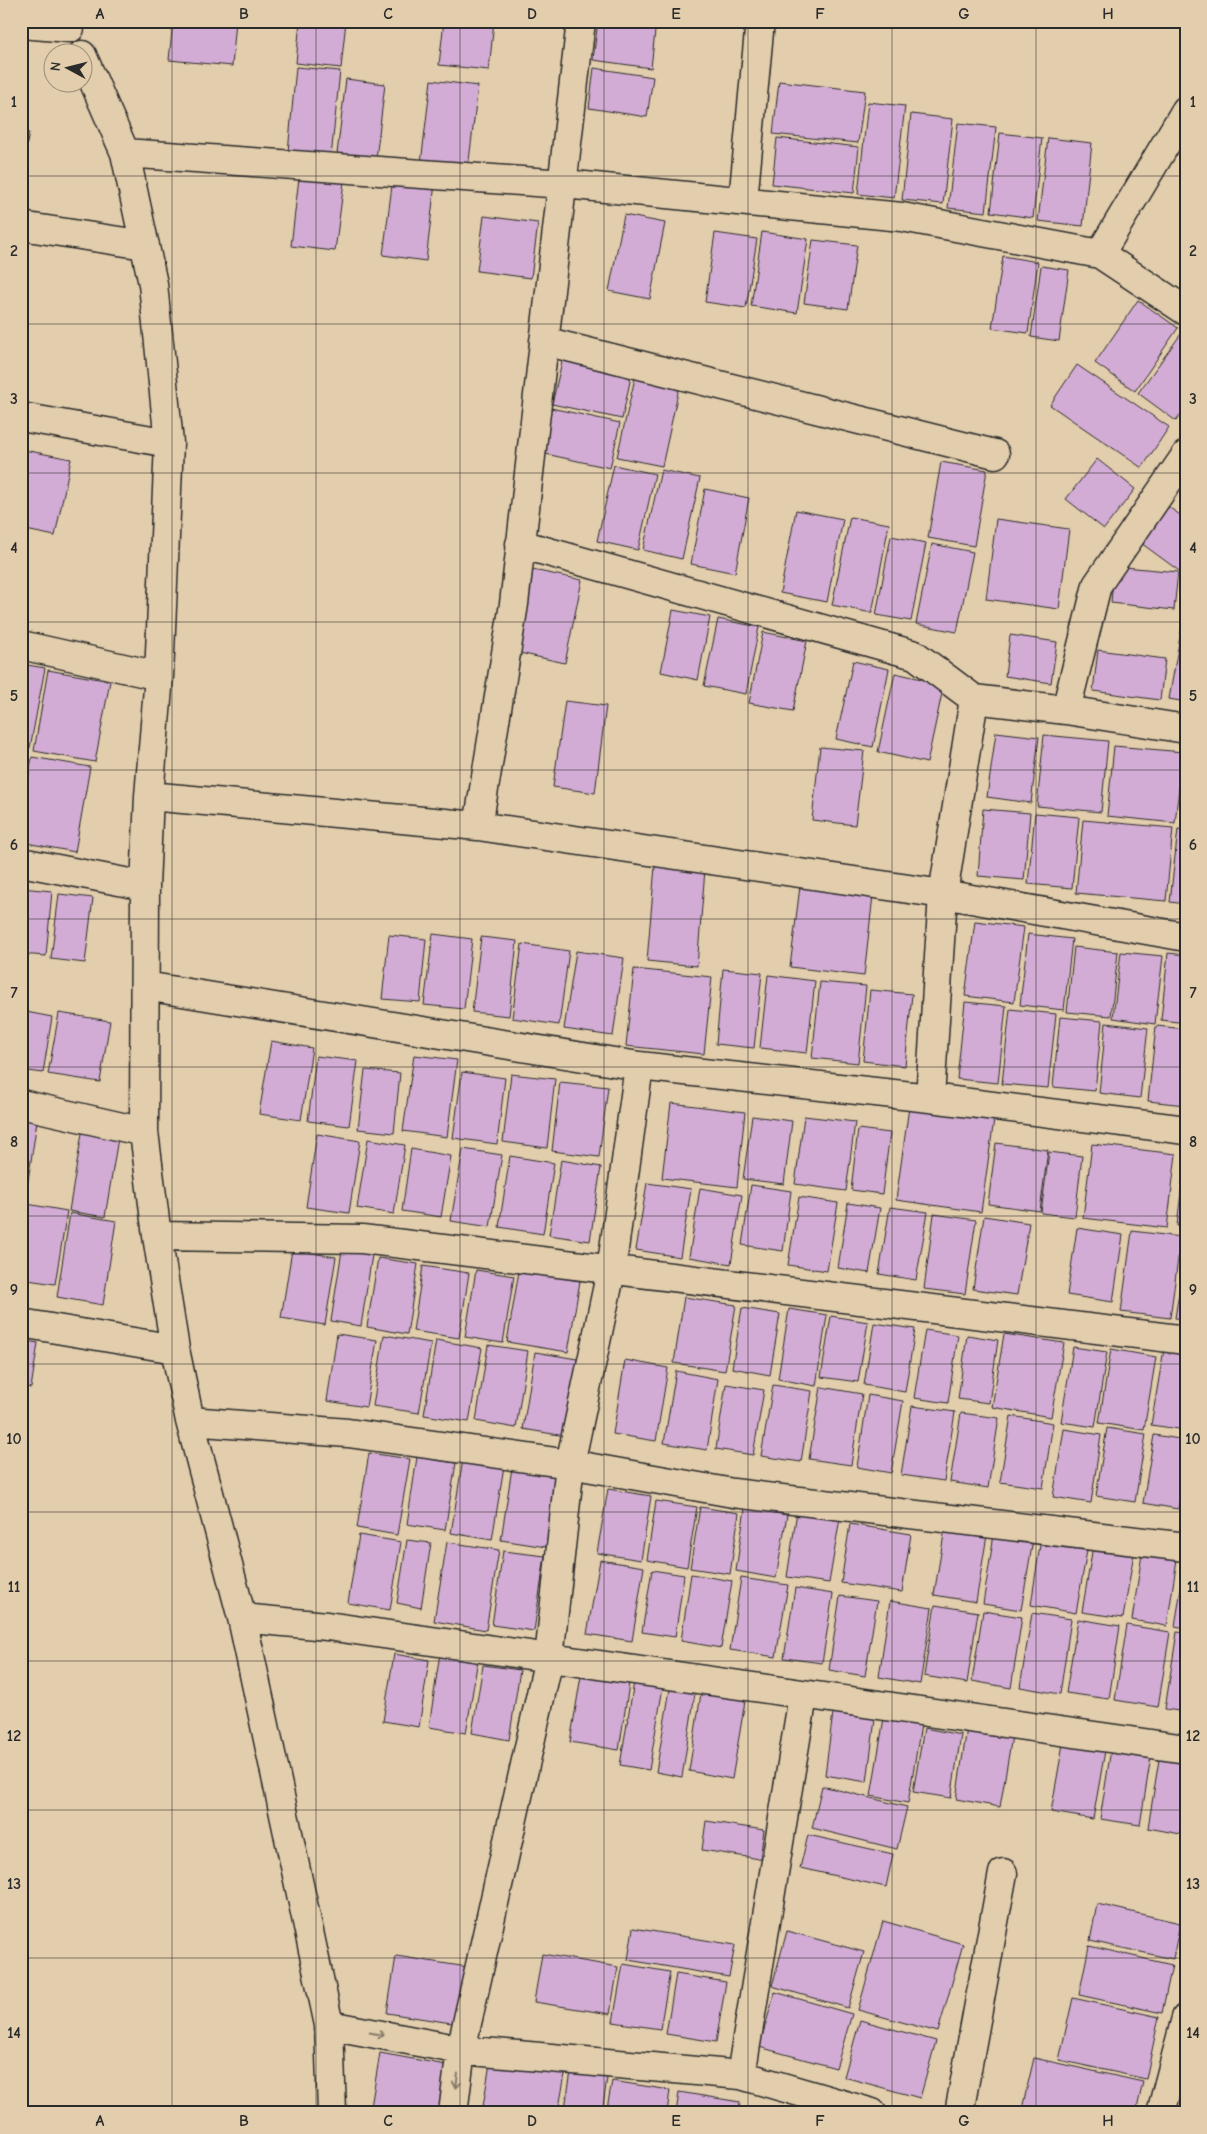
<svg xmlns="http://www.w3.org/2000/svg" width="1207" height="2134" font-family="'Comic Neue',sans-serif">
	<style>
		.building { fill: #d2acd4; stroke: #2b2b2b }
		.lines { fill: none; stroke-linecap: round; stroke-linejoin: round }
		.minor-casing { stroke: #2b2b2b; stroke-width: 31 }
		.minor { stroke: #e2cdac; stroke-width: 28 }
		.oneway { stroke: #867c6c }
		.grid { fill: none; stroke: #2b2b2b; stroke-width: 1; stroke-opacity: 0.55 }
		.neatline { fill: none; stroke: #2b2b2b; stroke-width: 2 }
		.grid-label { font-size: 16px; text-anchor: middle; font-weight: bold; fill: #2b2b2b }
	</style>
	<rect width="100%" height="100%" fill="#e2cdac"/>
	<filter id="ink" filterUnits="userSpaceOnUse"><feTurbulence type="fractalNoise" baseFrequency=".02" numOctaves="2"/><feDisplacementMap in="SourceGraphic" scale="10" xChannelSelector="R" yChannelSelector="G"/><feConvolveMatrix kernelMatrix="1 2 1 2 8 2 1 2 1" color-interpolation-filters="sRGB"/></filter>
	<g filter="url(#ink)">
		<path class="building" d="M173,21H236L232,66L169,60Z
			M300,21H346L341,68L296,63Z
			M444,21H494L489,70L439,65Z
			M598,21L656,22L651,68L593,60Z
			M296,67L340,71L331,157L288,152Z
			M594,68L653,77L647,117L589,108Z
			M346,79L385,84L376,159L337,154Z
			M431,80L478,86L468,169L421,163Z
			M779,81L865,91L858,143L773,134Z
			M868,102L905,106L894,198L858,194Z
			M911,114L953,119L943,204L902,200Z
			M958,123L996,127L986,212L948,208Z
			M21,132L29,133L21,173Z
			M1000,133L1042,138L1033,218L991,212Z
			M777,138L859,147L854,193L772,184Z
			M1048,138L1092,143L1083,226L1038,221Z
			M300,169L345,174L335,251L291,246Z
			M393,178L435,183L426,261L383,255Z
			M624,215L665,223L650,299L609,291Z
			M484,216L538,223L531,278L477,271Z
			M762,232L808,239L797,313L751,306Z
			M715,233L757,239L746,308L705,302Z
			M813,240L857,245L848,309L804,303Z
			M1003,256L1038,262L1028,333L992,328Z
			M1041,266L1069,270L1059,341L1031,337Z
			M1138,300L1178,328L1135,391L1095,363Z
			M1181,334L1186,337V408L1176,421L1138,393Z
			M563,357L632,372L622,419L552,404Z
			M1077,365L1169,427L1142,468L1050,405Z
			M635,378L679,388L662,466L617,457Z
			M551,408L620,423L610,468L541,453Z
			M24,450L71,459L55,536L21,529V465Z
			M1097,459L1135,489L1104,529L1066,499Z
			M941,462L987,470L974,546L928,538Z
			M614,465L655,474L638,550L597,541Z
			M661,470L700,478L682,559L643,550Z
			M705,489L749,498L735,573L691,564Z
			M1167,506L1186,519V576L1141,543Z
			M796,510L843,519L827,602L780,593Z
			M850,517L889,524L872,613L832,605Z
			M996,519L1069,529L1059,609L986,599Z
			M891,536L926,543L911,621L876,615Z
			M932,544L973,552L957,632L916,624Z
			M1114,566L1178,572L1174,610L1111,603Z
			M533,570L582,580L565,663L515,652Z
			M673,610L710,617L698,680L661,672Z
			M718,619L759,627L746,694L704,686Z
			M1181,631L1186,632V702L1169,699Z
			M763,632L807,641L793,711L749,703Z
			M1010,635L1057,642L1051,683L1005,676Z
			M1098,650L1165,659L1160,700L1093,691Z
			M853,661L889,669L873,747L836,739Z
			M21,664L45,668L30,748L21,746Z
			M48,670L110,681L95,762L34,751Z
			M895,673L944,684L927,763L878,752Z
			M565,701L606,706L595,793L553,787Z
			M996,732L1039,737L1031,803L987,797Z
			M1044,735L1108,741L1101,812L1037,806Z
			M1114,746L1183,752L1175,823L1107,816Z
			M820,747L864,751L855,825L812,820Z
			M21,755L28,756L21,792Z
			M32,757L90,767L75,852L21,842V818Z
			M1186,767V822H1182Z
			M983,809L1030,813L1024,880L978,876Z
			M1035,813L1079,817L1072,888L1028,884Z
			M1083,820L1173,828L1166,901L1076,893Z
			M1178,829L1186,830V904L1170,902Z
			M655,866L705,870L697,966L647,961Z
			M801,878L874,886L864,976L790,967Z
			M21,888L52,891L46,956L21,954Z
			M59,894L93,898L85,963L51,959Z
			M975,921L1024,927L1014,1002L965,996Z
			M433,934L472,939L464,1009L424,1005Z
			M1028,934L1072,939L1064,1010L1020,1005Z
			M389,935L426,939L420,1002L382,999Z
			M481,937L517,941L509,1016L472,1012Z
			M522,944L569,951L559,1025L512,1018Z
			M1074,947L1118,952L1111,1016L1067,1012Z
			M576,951L624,958L613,1036L564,1029Z
			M1121,952L1163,956L1155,1024L1113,1018Z
			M1168,953L1186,955V1023L1161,1020Z
			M634,969L712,977L704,1054L626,1046Z
			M723,969L762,973L754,1048L716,1044Z
			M768,975L815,981L807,1053L760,1048Z
			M820,982L866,986L858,1063L812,1058Z
			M870,990L912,994L905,1066L863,1061Z
			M965,1002L1006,1006L998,1083L957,1079Z
			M1010,1009L1056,1014L1048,1088L1002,1084Z
			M21,1011L52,1017L43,1073L21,1070Z
			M59,1013L110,1021L100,1082L48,1074Z
			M1060,1017L1102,1021L1095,1091L1053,1087Z
			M1106,1023L1148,1028L1140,1098L1099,1093Z
			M1156,1026L1186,1029L1185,1105L1148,1101Z
			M271,1041L312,1048L301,1120L259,1114Z
			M414,1055L457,1060L447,1137L403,1131Z
			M316,1056L358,1061L349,1126L308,1121Z
			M365,1070L400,1073L394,1133L358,1129Z
			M462,1072L505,1078L497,1144L453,1138Z
			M511,1074L555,1079L547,1148L503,1142Z
			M560,1082L608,1087L599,1157L552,1151Z
			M671,1103L745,1112L737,1187L662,1178Z
			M909,1107L994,1119L981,1212L896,1200Z
			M21,1112L38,1115L25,1200H21Z
			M752,1116L792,1121L784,1184L743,1179Z
			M804,1116L855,1122L846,1191L795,1184Z
			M858,1129L890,1133L882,1194L851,1190Z
			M82,1133L118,1138L105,1217L69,1211Z
			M317,1134L360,1141L349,1213L306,1207Z
			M368,1139L405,1145L394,1214L357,1208Z
			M996,1143L1048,1150L1040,1211L988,1204Z
			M1092,1144L1176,1154L1167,1228L1083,1218Z
			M411,1149L451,1156L441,1217L402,1211Z
			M463,1149L502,1155L490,1227L451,1221Z
			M1049,1152L1082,1156L1075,1217L1041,1213Z
			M510,1156L554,1163L543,1234L499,1227Z
			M1185,1158H1186V1227L1177,1226Z
			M561,1160L601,1167L590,1241L549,1235Z
			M647,1183L691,1189L680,1257L636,1250Z
			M751,1185L791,1191L783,1251L742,1245Z
			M700,1188L742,1195L731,1264L689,1257Z
			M799,1197L838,1203L827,1271L788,1265Z
			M21,1203L67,1211L55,1284L21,1279Z
			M848,1203L880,1208L869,1273L838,1268Z
			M890,1207L928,1212L916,1280L879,1274Z
			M70,1213L116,1221L103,1305L57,1297Z
			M934,1214L976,1220L965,1294L924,1289Z
			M984,1216L1029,1223L1017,1295L973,1289Z
			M1077,1228L1123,1235L1113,1302L1067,1295Z
			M1132,1231L1181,1237L1170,1318L1121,1312Z
			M1186,1248V1319L1175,1318Z
			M292,1250L336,1257L325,1325L281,1318Z
			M342,1250L372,1255L361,1326L331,1321Z
			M378,1258L418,1264L407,1334L367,1327Z
			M423,1266L469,1273L459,1338L413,1331Z
			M476,1270L514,1276L503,1343L465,1337Z
			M519,1271L580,1281L568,1352L507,1342Z
			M684,1297L736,1305L725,1371L674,1363Z
			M742,1308L780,1314L770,1375L732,1368Z
			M789,1309L827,1315L816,1386L778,1379Z
			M831,1316L868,1322L858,1382L821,1377Z
			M874,1323L915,1329L905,1392L864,1385Z
			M925,1330L958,1335L948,1403L914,1398Z
			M337,1334L377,1340L366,1407L327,1401Z
			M1004,1334L1064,1343L1051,1417L992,1407Z
			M384,1335L431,1343L419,1413L373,1406Z
			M967,1335L998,1340L989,1403L958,1399Z
			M21,1340L38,1343L31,1388L21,1386Z
			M436,1340L482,1348L469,1422L424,1415Z
			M488,1345L528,1351L516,1428L476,1421Z
			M1073,1347L1107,1352L1095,1427L1061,1422Z
			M1111,1349L1156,1357L1144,1430L1099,1423Z
			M1164,1349L1186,1353V1430L1151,1425Z
			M535,1352L583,1360L571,1437L523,1429Z
			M625,1360L668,1368L656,1441L613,1434Z
			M676,1371L718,1379L707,1450L664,1443Z
			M726,1384L764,1390L753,1455L716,1449Z
			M773,1385L812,1391L801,1462L761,1456Z
			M821,1387L862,1394L851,1465L809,1459Z
			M868,1395L903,1401L891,1473L857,1467Z
			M912,1406L955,1412L944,1481L901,1475Z
			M961,1413L999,1418L988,1488L950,1482Z
			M1011,1416L1053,1423L1043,1488L1000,1482Z
			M1107,1428L1146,1434L1135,1502L1096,1496Z
			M1064,1429L1101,1435L1091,1503L1053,1497Z
			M1154,1435L1186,1440V1463L1178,1509L1143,1503Z
			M369,1453L410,1459L397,1535L357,1528Z
			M464,1453L505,1460L492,1540L451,1533Z
			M417,1457L456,1463L445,1530L407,1524Z
			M513,1461L559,1469L546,1547L501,1540Z
			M608,1489L651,1496L641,1560L597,1553Z
			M656,1501L697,1507L687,1567L647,1560Z
			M798,1505L841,1512L829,1583L787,1577Z
			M700,1507L739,1513L730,1574L690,1568Z
			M745,1508L787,1515L776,1578L736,1571Z
			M946,1522L988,1529L976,1602L934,1595Z
			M850,1524L911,1534L902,1592L841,1583Z
			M995,1528L1034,1534L1021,1610L983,1604Z
			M1042,1532L1089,1539L1076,1613L1031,1605Z
			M359,1535L401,1542L390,1610L348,1603Z
			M407,1540L431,1543L421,1608L397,1603Z
			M447,1542L499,1550L486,1630L434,1621Z
			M1093,1546L1134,1553L1123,1618L1082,1612Z
			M503,1551L545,1556L534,1631L492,1625Z
			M1142,1554L1177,1559L1167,1626L1132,1620Z
			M1186,1558V1628L1175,1626Z
			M600,1560L644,1567L632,1641L587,1634Z
			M652,1570L684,1575L675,1637L642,1632Z
			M691,1574L732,1581L721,1648L681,1641Z
			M741,1578L788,1585L776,1657L730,1650Z
			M795,1588L833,1594L822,1663L784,1658Z
			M840,1596L877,1601L865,1676L829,1670Z
			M890,1601L932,1608L920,1684L879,1677Z
			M935,1605L978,1612L967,1683L924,1676Z
			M983,1611L1022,1617L1011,1688L972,1681Z
			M1032,1613L1071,1619L1060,1694L1020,1687Z
			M1078,1619L1120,1626L1109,1699L1066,1693Z
			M1127,1625L1170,1632L1158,1707L1115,1700Z
			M1177,1632L1186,1633V1712L1165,1709Z
			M440,1653L478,1659L466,1733L429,1727Z
			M394,1654L429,1660L419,1727L383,1721Z
			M483,1665L520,1670L509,1740L472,1733Z
			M581,1676L629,1684L619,1750L570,1742Z
			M634,1682L663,1687L649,1770L620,1765Z
			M702,1687L746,1695L732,1779L689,1771Z
			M670,1689L695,1693L682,1777L656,1772Z
			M885,1712L922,1719L908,1803L871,1796Z
			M833,1713L875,1719L867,1782L825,1775Z
			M924,1728L961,1735L951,1798L913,1792Z
			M967,1728L1012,1736L1000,1807L956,1799Z
			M1064,1738L1106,1745L1093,1819L1051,1812Z
			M1112,1743L1152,1750L1140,1825L1100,1819Z
			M1161,1747L1186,1751V1835L1148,1828Z
			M822,1786L907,1807L897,1849L812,1828Z
			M706,1821L764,1830L760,1859L702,1850Z
			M808,1835L893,1854L886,1887L800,1868Z
			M1097,1904L1180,1923L1173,1959L1090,1941Z
			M883,1921L963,1944L938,2032L858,2010Z
			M633,1928L735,1945L729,1977L628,1960Z
			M787,1931L864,1952L848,2008L772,1986Z
			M1089,1946L1172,1965L1162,2013L1079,1995Z
			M542,1954L618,1967L610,2014L534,2002Z
			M396,1956L467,1967L458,2024L387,2013Z
			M623,1964L670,1972L660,2029L613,2022Z
			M676,1974L726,1982L716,2042L666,2034Z
			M775,1992L852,2014L836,2068L759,2047Z
			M1073,1998L1159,2017L1146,2079L1059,2060Z
			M860,2020L936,2041L920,2098L844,2077Z
			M380,2053L446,2065L439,2113H370Z
			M1034,2058L1143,2082L1136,2113H1021Z
			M490,2063L565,2074L558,2113H482Z
			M571,2072L607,2078L602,2113H564Z
			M612,2081L670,2090L667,2113H606Z
			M679,2092L740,2102L739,2113H676Z"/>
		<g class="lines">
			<defs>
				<path id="minor" d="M21,24L70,28
					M82,55L125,153L153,284L169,443L159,676L149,796L145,886L144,1132L157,1236L175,1349L190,1421L242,1618L329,2025L332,2113
					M125,153L564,184L902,217L1100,254L1186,311
					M743,201L760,21
					M21,226L145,245
					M1100,254L1186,110
					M544,341L995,454
					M21,417L169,443
					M520,544L915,655L974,699L943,894L930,1098
					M21,645L159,676
					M974,699L1066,710L1186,729
					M1066,710L1097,585L1186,455
					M149,796L478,826L514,604L581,21
					M478,826L943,894L1186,937
					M21,862L145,886
					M145,986L639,1066L930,1098L1186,1130
					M21,1104L144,1132
					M157,1236L362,1239L1186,1340
					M21,1323L175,1349
					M190,1421L348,1433L570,1464L733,1493L1186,1547
					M242,1618L327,1626L1186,1749
					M329,2025L461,2050L741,2075L872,2113
					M741,2075L803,1696
					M453,2113L461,2050L549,1658L570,1464L611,1271L639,1066
					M959,2113L1003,1873
					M1161,2113L1186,2018"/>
			</defs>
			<use href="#minor" class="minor-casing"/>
			<use href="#minor" class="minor"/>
		</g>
		<defs><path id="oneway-shaft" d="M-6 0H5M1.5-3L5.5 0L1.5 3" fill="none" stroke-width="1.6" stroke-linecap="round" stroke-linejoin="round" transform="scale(1.25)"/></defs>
		<g class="oneway">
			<use href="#oneway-shaft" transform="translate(377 2034) rotate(11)"/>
			<use href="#oneway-shaft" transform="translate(457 2081) rotate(97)"/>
		</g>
	</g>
	<path class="grid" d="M172,21V2113M316,21V2113M460,21V2113M604,21V2113M748,21V2113M892,21V2113M1036,21V2113M21,176H1186M21,324H1186M21,473H1186M21,622H1186M21,770H1186M21,919H1186M21,1067H1186M21,1216H1186M21,1364H1186M21,1512H1186M21,1661H1186M21,1810H1186M21,1958H1186"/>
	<rect width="1207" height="2134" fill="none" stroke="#e2cdac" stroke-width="55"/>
	<g transform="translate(68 68) rotate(277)"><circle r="24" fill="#e2cdac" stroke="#998c78"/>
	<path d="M0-4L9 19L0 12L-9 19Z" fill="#2b2b2b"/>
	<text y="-8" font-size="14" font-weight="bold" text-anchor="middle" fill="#2b2b2b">N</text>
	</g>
	<rect x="28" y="28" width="1152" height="2078" class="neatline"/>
	<g class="grid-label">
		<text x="100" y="19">A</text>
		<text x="244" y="19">B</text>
		<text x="388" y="19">C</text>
		<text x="532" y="19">D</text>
		<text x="676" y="19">E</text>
		<text x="820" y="19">F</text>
		<text x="964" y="19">G</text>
		<text x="1108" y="19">H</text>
		<text x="14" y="107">1</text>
		<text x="1193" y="107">1</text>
		<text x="14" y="256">2</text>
		<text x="1193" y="256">2</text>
		<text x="14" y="404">3</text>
		<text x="1193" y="404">3</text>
		<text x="14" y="553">4</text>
		<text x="1193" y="553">4</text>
		<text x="14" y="701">5</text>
		<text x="1193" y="701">5</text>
		<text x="14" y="850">6</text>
		<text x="1193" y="850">6</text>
		<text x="14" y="998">7</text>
		<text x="1193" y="998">7</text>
		<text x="14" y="1147">8</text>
		<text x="1193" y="1147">8</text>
		<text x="14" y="1295">9</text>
		<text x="1193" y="1295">9</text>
		<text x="14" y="1444">10</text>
		<text x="1193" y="1444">10</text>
		<text x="14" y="1592">11</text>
		<text x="1193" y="1592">11</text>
		<text x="14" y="1741">12</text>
		<text x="1193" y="1741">12</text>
		<text x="14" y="1889">13</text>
		<text x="1193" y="1889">13</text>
		<text x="14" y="2038">14</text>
		<text x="1193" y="2038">14</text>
		<text x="100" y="2126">A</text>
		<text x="244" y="2126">B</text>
		<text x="388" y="2126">C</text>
		<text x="532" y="2126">D</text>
		<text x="676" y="2126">E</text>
		<text x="820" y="2126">F</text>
		<text x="964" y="2126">G</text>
		<text x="1108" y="2126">H</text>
	</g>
</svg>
